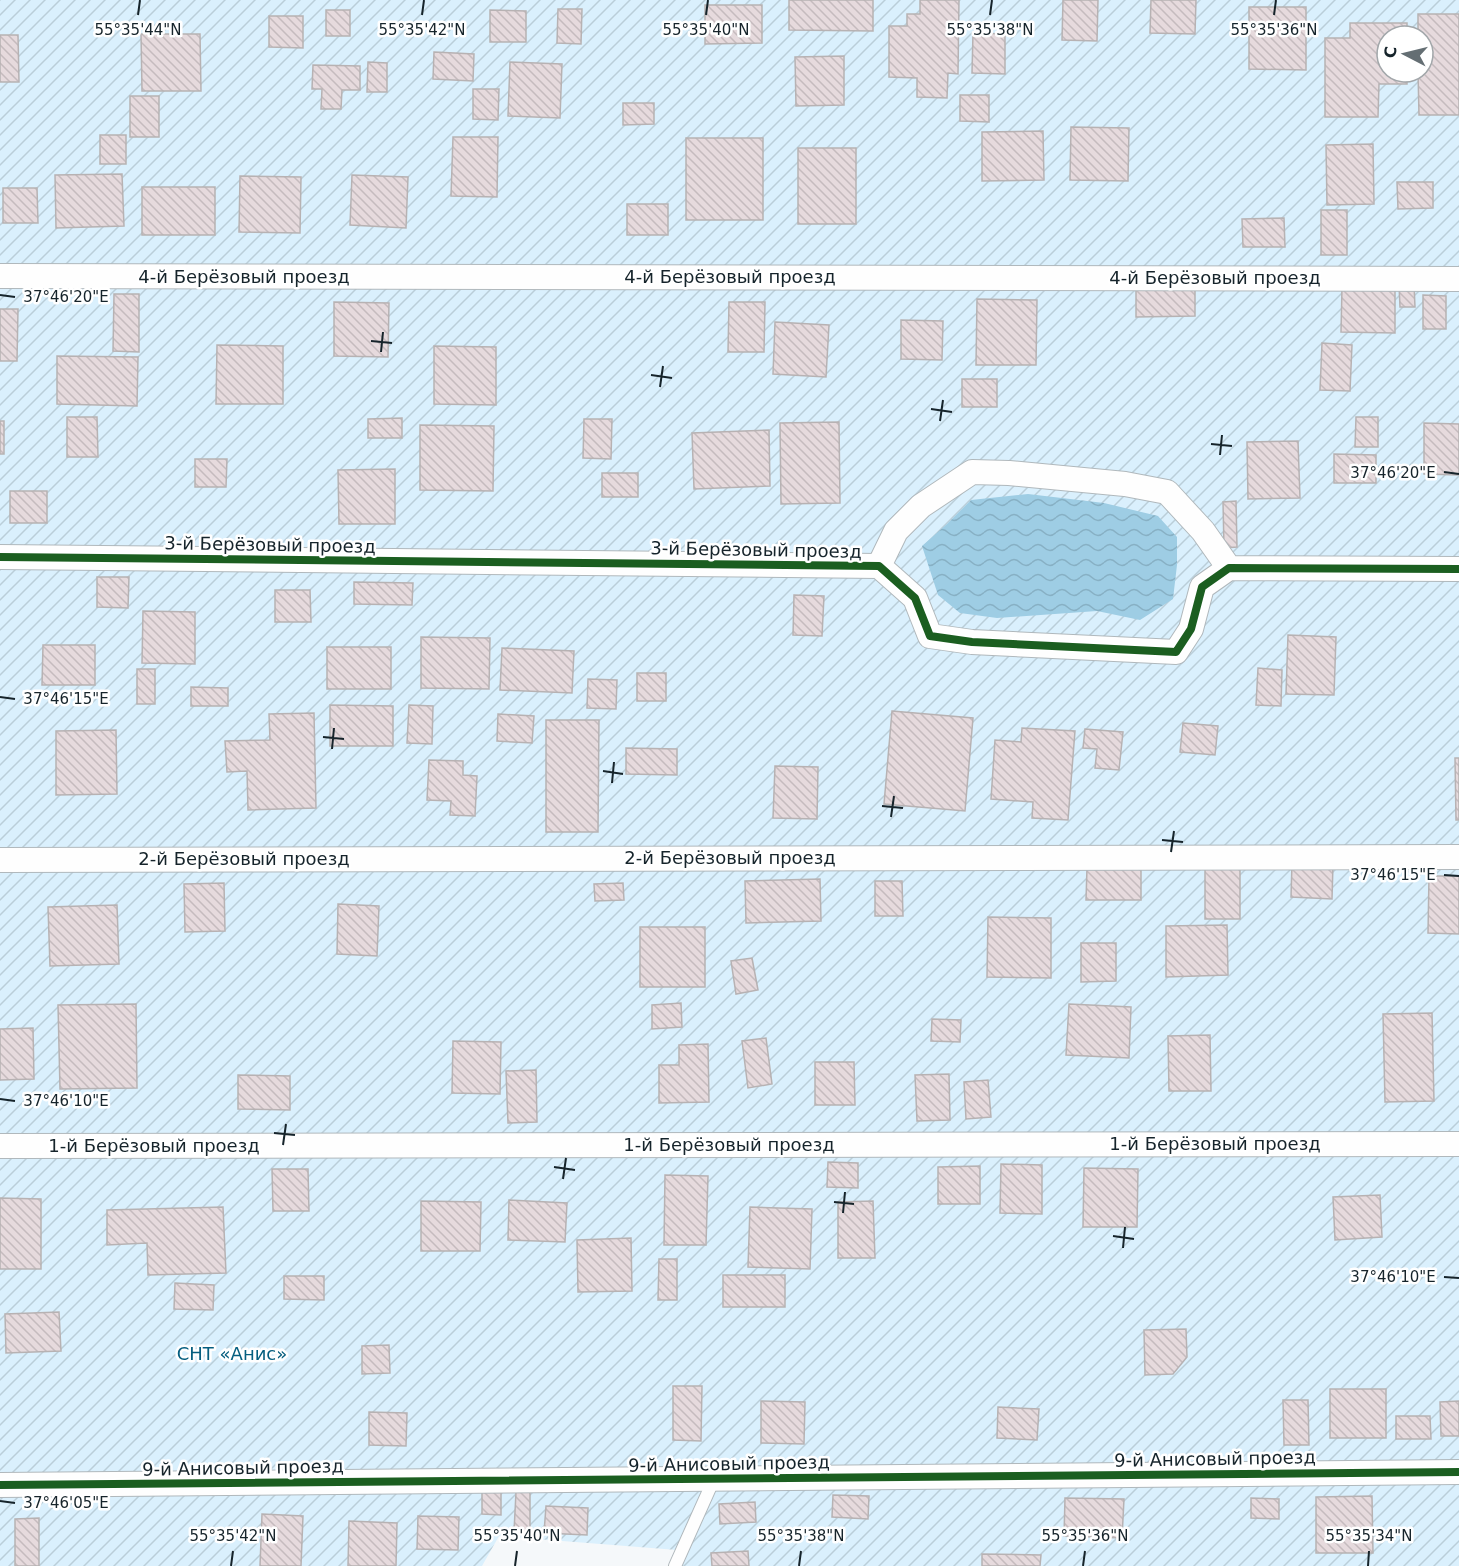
<svg xmlns="http://www.w3.org/2000/svg" width="1459" height="1566" font-family="'DejaVu Sans',sans-serif">
	<style>
		.garden { fill: url(#garden-furrows); fill-rule: evenodd }
		.water { fill: url(#water-waves) }
		.building { fill: url(#building-back-hatch); stroke: #b7b2b3; stroke-width: 1.5 }
		.lines { fill: none; stroke-linecap: round; stroke-linejoin: round }
		.lane-casing { stroke: #b0b8bc; stroke-width: 14 }
		.street-casing { stroke: #b0b8bc; stroke-width: 26 }
		.lane { stroke: #fefefe; stroke-width: 12 }
		.street { stroke: #fefefe; stroke-width: 24 }
		.cycleway-casing { stroke: #fff; stroke-width: 11 }
		.cycleway { stroke: #1b5e20; stroke-width: 8 }
		.ticks { fill: none; stroke: #16242b; stroke-width: 2 }
		.labels { text-anchor: middle; stroke-width: 5; stroke-linejoin: round; paint-order: stroke }
		.street-label { font-size: 18px; fill: #16242b; stroke: #fff }
		.park-label { font-size: 18px; fill: #055e7f; stroke: #fff }
		.ticks-label { font-size: 15px; text-anchor: middle; fill: #16242b; stroke: #fff; stroke-width: 5; stroke-linejoin: round; paint-order: stroke }
	</style>
	<defs>
		<pattern id="garden-furrows" width="10" height="10" patternUnits="userSpaceOnUse" patternTransform="scale(1.5)"><rect width="10" height="10" fill="#daf0fd"/><path d="M-1 1l2-2M0 10L10 0M9 11l2-2" fill="none" stroke="#baced9"/></pattern>
		<pattern id="water-waves" width="16" height="10" patternUnits="userSpaceOnUse" patternTransform="scale(1.5)"><rect width="16" height="10" fill="#9ecde4"/><path d="M0 5q4-4 8 0t8 0" fill="none" stroke="#87b0c4"/></pattern>
		<pattern id="building-back-hatch" width="6" height="6" patternUnits="userSpaceOnUse" patternTransform="scale(1.5)"><rect width="6" height="6" fill="#e6dadd"/><path d="M-1 5l2 2M0 0l6 6M5-1l2 2" fill="none" stroke="#c5bbbe"/></pattern>
	</defs>
	<rect width="100%" height="100%" fill="#f5f8fa"/>
	<path class="garden" d="M0,0H1459V1566H670L677,1550L499,1536L482,1566H0ZM1387,36H1423V72H1387Z"/>
	<path class="water" d="M1028,494L1104,503L1158,516L1177,537V565L1173,599L1140,620L1097,611L997,618L960,613L938,595L922,546L947,524L971,500Z"/>
	<path class="building" d="M789,0H873V31L789,30Z
		M920,0H959L958,74L948,73L947,98L917,97V78L889,77V26H907V14H920Z
		M1063,0H1098L1097,41L1062,40Z
		M1151,0H1196L1195,34L1150,33Z
		M705,5H762V43L705,44Z
		M1249,7H1306V70L1249,69Z
		M558,9H582L581,44L557,43Z
		M326,10H350V36H326Z
		M490,10L526,11V42H490Z
		M1418,14H1459V115H1419L1418,72H1423V36H1418Z
		M269,16H303V48L269,47Z
		M1350,23H1407V36H1387V72H1407V84H1379L1378,117H1325V38H1350Z
		M973,33L1005,34V74L972,73Z
		M141,34H200L201,91H142Z
		M0,35H18L19,82H0Z
		M434,52L474,54L473,81L433,79Z
		M844,56V105L796,106L795,57Z
		M368,62L387,63V92H367Z
		M510,62L562,64L560,118L508,116Z
		M313,65L360,66V90H342L341,109H321L322,89H312Z
		M473,89H499L498,120L473,119Z
		M960,95H989V122L960,121Z
		M130,96H159V137H130Z
		M623,103H654V124L623,125Z
		M1071,127L1129,128L1128,181L1070,180Z
		M1043,131L1044,180L982,181V132Z
		M100,135H126V164H100Z
		M453,137H498L497,197L451,196Z
		M686,138H763V220H686Z
		M1373,144L1374,204L1327,205L1326,145Z
		M798,148H856V224H798Z
		M122,174L124,226L56,228L55,175Z
		M352,175L408,177L406,228L350,225Z
		M240,176L301,177L300,233L239,232Z
		M1397,182H1433V208L1398,209Z
		M142,187H215V235H142Z
		M3,188H37L38,223H3Z
		M627,204H668V235H627Z
		M1321,210H1347V255H1321Z
		M1284,218L1285,247H1243L1242,219Z
		M1414,284L1415,307H1400L1399,285Z
		M1342,287H1395V333L1341,332Z
		M1195,288V316L1136,317V289Z
		M114,294H139V352L113,351Z
		M1423,295L1446,296V329H1423Z
		M977,299L1037,300L1036,365H976Z
		M334,302L389,303L388,357L334,356Z
		M729,302H765L764,352H728Z
		M0,309H18L17,361H0Z
		M901,320L943,321L942,360L901,359Z
		M775,322L829,325L826,377L773,374Z
		M1322,343L1352,345L1350,391L1320,390Z
		M217,345L283,346V404H216Z
		M434,346L496,347V405L434,404Z
		M57,356L138,357L137,406L57,404Z
		M962,379H997V407H962Z
		M67,417H97L98,457H67Z
		M1356,417H1378V447H1355Z
		M402,418V438H368V419Z
		M584,419H612L611,459L583,458Z
		M0,421H4V454H0Z
		M839,422L840,503L781,504L780,423Z
		M1424,423L1459,424V475L1424,474Z
		M420,425L494,426L493,491L420,490Z
		M769,430L770,486L694,489L692,433Z
		M1298,441L1300,498L1248,499L1247,442Z
		M1334,454L1376,455V483H1334Z
		M195,459H227L226,487H195Z
		M395,469V524H339L338,470Z
		M602,473H638V497H602Z
		M10,491H47V523H10Z
		M1236,501L1237,547L1224,548L1223,502Z
		M97,577H129L128,608L97,607Z
		M354,582L413,583L412,605L354,604Z
		M275,590H310L311,622H275Z
		M794,595L824,596L822,636L793,635Z
		M143,611L195,612V664L142,663Z
		M1288,635L1336,637L1334,695L1286,694Z
		M421,637L490,638L489,689L421,688Z
		M43,645H95V685H42Z
		M327,647H391V689H327Z
		M502,648L574,651L572,693L500,690Z
		M1258,668L1282,670L1281,706L1256,705Z
		M137,669H155V704H137Z
		M637,673H666V701H637Z
		M588,679L617,680L616,709L587,708Z
		M191,687L228,688V706H191Z
		M330,705L393,706V746H330Z
		M409,705L433,706L432,744L407,743Z
		M892,711L973,718L965,811L884,804Z
		M314,713L316,808L248,810L247,771L227,772L225,741L270,740L269,714Z
		M498,714L534,716L532,743L497,741Z
		M546,720H599L598,832H546Z
		M1183,723L1218,726L1215,755L1180,752Z
		M1022,728L1075,731L1068,820L1032,818L1033,802L991,799L995,740L1021,742Z
		M1085,729L1123,732L1119,770L1095,768L1097,749L1083,748Z
		M116,730L117,794L56,795V731Z
		M626,748L677,749V775L626,774Z
		M1455,758H1459V820H1456Z
		M429,760L463,761V775L477,776L475,816L450,815L451,801L427,800Z
		M775,766L818,767L817,819L773,818Z
		M1292,863L1333,864L1332,899L1291,897Z
		M1205,867H1240V919H1205Z
		M1087,868H1141V900H1086Z
		M1429,876H1459V934L1428,933Z
		M820,879L821,921L746,923L745,881Z
		M875,881H902L903,916H875Z
		M224,883L225,931L185,932L184,884Z
		M623,883L624,900L595,901L594,884Z
		M338,904L379,906L377,956L337,954Z
		M117,905L119,964L50,966L48,907Z
		M988,917L1051,918V978L987,977Z
		M1227,925L1228,975L1166,977V926Z
		M640,927H705V987H640Z
		M1081,943H1116V981L1081,982Z
		M752,958L758,990L736,994L731,961Z
		M681,1003L682,1027L652,1029V1005Z
		M136,1004L137,1088L60,1089L58,1005Z
		M1069,1004L1131,1007L1129,1058L1066,1055Z
		M1432,1013L1434,1101L1385,1102L1383,1014Z
		M932,1019L961,1020L960,1042L931,1041Z
		M33,1028L34,1079L0,1080V1029Z
		M1210,1035L1211,1091H1169L1168,1036Z
		M766,1038L772,1084L748,1088L742,1041Z
		M453,1041L501,1042L500,1094L452,1093Z
		M708,1044L709,1102L659,1103V1065H679V1045Z
		M815,1062H854L855,1105H815Z
		M536,1070L537,1122L508,1123L506,1071Z
		M949,1074L950,1120L917,1121L915,1075Z
		M238,1075L290,1076V1110L238,1109Z
		M988,1080L991,1117L966,1119L964,1082Z
		M828,1162L858,1163V1188L827,1187Z
		M1001,1164L1042,1165V1214L1000,1213Z
		M980,1166V1204H938V1167Z
		M1084,1168L1138,1169L1137,1227H1083Z
		M272,1169H308L309,1211H273Z
		M665,1175L708,1176L706,1245H664Z
		M1380,1195L1382,1237L1335,1240L1333,1197Z
		M0,1198L41,1199V1269H0Z
		M509,1200L567,1203L565,1242L508,1240Z
		M421,1201L481,1202L480,1251H421Z
		M873,1201L875,1258H838V1202Z
		M223,1207L226,1273L148,1275L147,1243L107,1245V1210Z
		M750,1207L812,1209L810,1269L748,1267Z
		M631,1238L632,1291L578,1292L577,1240Z
		M659,1259H677V1300H658Z
		M723,1275H785V1307H723Z
		M284,1276H324V1300L284,1299Z
		M175,1283L214,1285L213,1310L174,1309Z
		M59,1312L61,1351L6,1353L5,1314Z
		M1186,1329L1187,1357L1173,1374L1145,1375L1144,1330Z
		M389,1345L390,1373L362,1374V1346Z
		M673,1386H702L701,1441L673,1440Z
		M1330,1389H1386V1438H1330Z
		M1283,1400H1308L1309,1445H1284Z
		M761,1401L805,1402L804,1444L761,1443Z
		M1459,1401V1436H1441L1440,1402Z
		M998,1407L1039,1409L1037,1440L997,1438Z
		M369,1412L407,1413L406,1446L369,1445Z
		M1396,1416H1430L1431,1439H1396Z
		M482,1488H501V1515L482,1514Z
		M516,1492H530V1533L514,1532Z
		M833,1495L869,1496L868,1519L832,1517Z
		M1372,1496L1373,1553H1316V1497Z
		M1065,1498L1124,1499L1122,1538L1064,1536Z
		M1251,1498L1279,1499V1519L1251,1518Z
		M755,1502L756,1522L720,1524L719,1504Z
		M546,1506L588,1508L587,1535L544,1533Z
		M262,1514L303,1516L301,1566H260Z
		M418,1516L459,1517L458,1550L417,1549Z
		M39,1518V1566H15V1519Z
		M349,1521L397,1523L396,1566H348Z
		M748,1551L749,1566H712L711,1553Z
		M982,1554L1041,1555L1040,1566H982Z"/>
	<g class="lines">
		<defs>
			<path id="lane" d="M675,1566L714,1479"/>
			<path id="street" d="M0,276L1459,279
				M0,557L879,566L915,598L930,636L972,642L1176,652L1191,629L1202,587L1229,568L1459,569
				M879,566L896,531L921,506L972,472L1009,473L1125,484L1167,492L1203,531L1229,568
				M0,860L1459,857
				M0,1146L1459,1144
				M0,1485L1459,1472"/>
		</defs>
		<use href="#lane" class="lane-casing"/>
		<use href="#street" class="street-casing"/>
		<use href="#lane" class="lane"/>
		<use href="#street" class="street"/>
		<defs>
			<path id="cycleway" d="M0,557L879,566L915,598L930,636L972,642L1176,652L1191,629L1202,587L1229,568L1459,569
				M0,1485L1459,1472"/>
		</defs>
		<use href="#cycleway" class="cycleway-casing"/>
		<use href="#cycleway" class="cycleway"/>
	</g>
	<path class="ticks" d="M138,15L140,0M422,15L424,0M706,15L708,0M990,15L992,0M1274,15L1276,0M0,295L15,297M371,341L392,343M381,352L383,332M651,375L672,378M660,387L663,366M931,409L952,412M940,421L943,400M1211,444L1232,446M1220,455L1222,435M1444,472L1459,474M0,697L15,699M323,737L344,739M332,749L334,728M603,771L623,774M612,783L614,762M882,806L903,808M891,817L894,796M1162,840L1183,842M1171,852L1174,831M1444,875L1459,876M0,1099L15,1101M274,1133L295,1135M283,1145L286,1124M554,1167L575,1170M563,1179L566,1158M834,1202L854,1204M843,1213L845,1192M1113,1236L1134,1239M1123,1248L1125,1227M1444,1277L1459,1278M0,1501L15,1503M231,1566L233,1551M515,1566L517,1551M799,1566L801,1551M1083,1566L1085,1551M1368,1566L1369,1551"/>
	<g class="labels">
		<g class="street-label">
			<text x="244" y="283">4-й Берёзовый проезд</text>
			<text x="730" y="283">4-й Берёзовый проезд</text>
			<text x="1215" y="284">4-й Берёзовый проезд</text>
			<text transform="translate(270 545) rotate(1)" y="6">3-й Берёзовый проезд</text>
			<text transform="translate(756 550) rotate(1)" y="6">3-й Берёзовый проезд</text>
			<text x="730" y="864">2-й Берёзовый проезд</text>
			<text x="244" y="865">2-й Берёзовый проезд</text>
			<text x="1215" y="1150">1-й Берёзовый проезд</text>
			<text x="729" y="1151">1-й Берёзовый проезд</text>
			<text x="154" y="1152">1-й Берёзовый проезд</text>
			<text transform="translate(1215 1459) rotate(-1)" y="6">9-й Анисовый проезд</text>
			<text transform="translate(729 1464) rotate(-1)" y="6">9-й Анисовый проезд</text>
			<text transform="translate(243 1468) rotate(-1)" y="6">9-й Анисовый проезд</text>
		</g>
		<g class="park-label">
			<text x="232" y="1360">СНТ «Анис»</text>
		</g>
	</g>
	<g class="ticks-label">
		<text x="138" y="35">55°35'44"N</text>
		<text x="422" y="35">55°35'42"N</text>
		<text x="706" y="35">55°35'40"N</text>
		<text x="990" y="35">55°35'38"N</text>
		<text x="1274" y="35">55°35'36"N</text>
		<text x="66" y="302">37°46'20"E</text>
		<text x="1393" y="478">37°46'20"E</text>
		<text x="66" y="704">37°46'15"E</text>
		<text x="1393" y="880">37°46'15"E</text>
		<text x="66" y="1106">37°46'10"E</text>
		<text x="1393" y="1282">37°46'10"E</text>
		<text x="66" y="1508">37°46'05"E</text>
		<text x="233" y="1541">55°35'42"N</text>
		<text x="517" y="1541">55°35'40"N</text>
		<text x="801" y="1541">55°35'38"N</text>
		<text x="1085" y="1541">55°35'36"N</text>
		<text x="1369" y="1541">55°35'34"N</text>
	</g>
	<g transform="translate(1405 54) rotate(277)"><circle r="28" fill="#ffffff" stroke="#a2a7aa" stroke-width="1.5"/>
	<path d="M0-4.5L10 22L0 15L-10 22Z" fill="#646e73"/>
	<text y="-9" font-size="16" font-weight="bold" text-anchor="middle" fill="#16242b">С</text>
	</g>
</svg>
